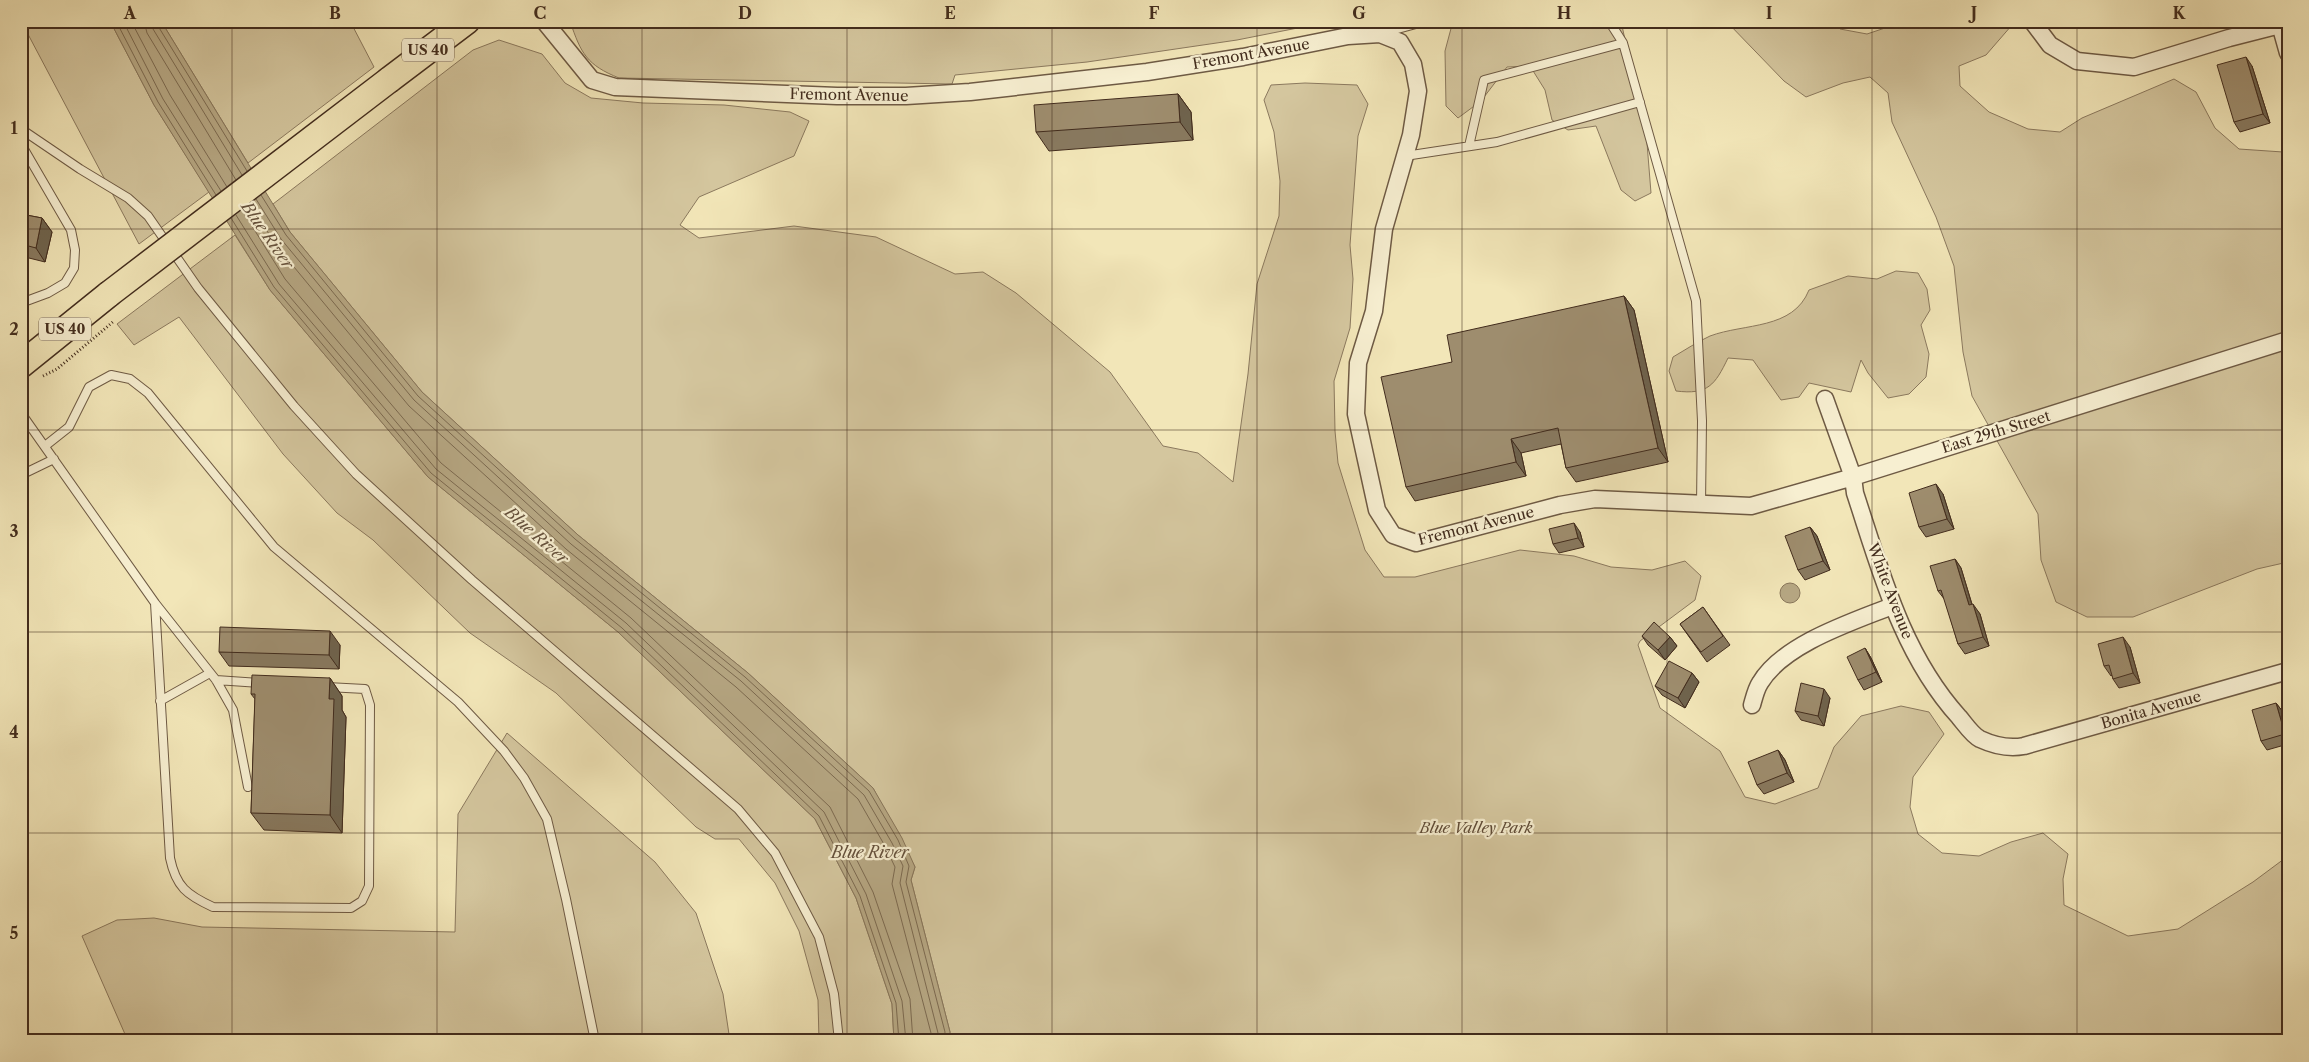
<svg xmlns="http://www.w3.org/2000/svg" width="2309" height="1062" font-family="'Libre Caslon Text',serif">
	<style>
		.green { fill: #d4c69e; stroke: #8b795e }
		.water { fill: #b6a783; stroke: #88765a }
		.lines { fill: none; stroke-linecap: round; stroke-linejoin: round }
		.shore { stroke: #7c6a50; stroke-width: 1 }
		.lane-casing { stroke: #6e5a44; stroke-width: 10 }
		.street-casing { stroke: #6e5a44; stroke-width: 19 }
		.primary-casing { stroke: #422c1d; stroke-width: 28 }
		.path { stroke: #422c1d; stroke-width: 3; stroke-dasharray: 1 2.5; stroke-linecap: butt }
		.lane { stroke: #f7efd1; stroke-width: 8 }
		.street { stroke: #f7efd1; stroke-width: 16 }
		.primary { stroke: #f2e6b8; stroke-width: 25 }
		.primary-bridge-casing { stroke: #422c1d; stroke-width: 28; stroke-linecap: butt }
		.primary-bridge { stroke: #f2e6b8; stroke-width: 25 }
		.wall { fill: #88795f; stroke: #422c1d }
		.shaded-wall { fill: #6f634d; stroke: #422c1d }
		.building { fill: #9e8d6e; stroke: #422c1d }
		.grid { fill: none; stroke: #422c1d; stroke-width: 1; stroke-opacity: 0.55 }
		.labels { text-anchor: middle; stroke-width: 4.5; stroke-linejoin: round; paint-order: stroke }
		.shield { fill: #f7efd1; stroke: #786653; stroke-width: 1 }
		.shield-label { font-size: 14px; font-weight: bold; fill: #422c1d }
		.street-label { font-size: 15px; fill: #422c1d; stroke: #f7efd1 }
		.park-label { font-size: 15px; font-style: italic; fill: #5f4b37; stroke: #f7efd1 }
		.water-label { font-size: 16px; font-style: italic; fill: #65513c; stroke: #f7efd1 }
		.neatline { fill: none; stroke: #422c1d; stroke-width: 2 }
		.grid-label { font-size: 16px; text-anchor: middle; font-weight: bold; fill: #422c1d }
	</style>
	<rect width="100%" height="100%" fill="#f2e6b8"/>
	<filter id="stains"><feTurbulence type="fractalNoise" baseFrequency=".004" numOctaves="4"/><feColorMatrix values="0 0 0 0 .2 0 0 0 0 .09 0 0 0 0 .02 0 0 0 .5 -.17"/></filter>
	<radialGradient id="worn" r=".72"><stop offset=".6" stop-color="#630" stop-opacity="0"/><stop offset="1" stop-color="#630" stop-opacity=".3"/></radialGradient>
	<path class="green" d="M21,21H110L154,105L209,192L139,244Z
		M161,21H350L374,67L248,163Z
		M570,21H1333L1237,40L1087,62L955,75L952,84L619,78C587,65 581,54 570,21Z
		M1453,21H1621L1647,143L1651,193L1635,201L1621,190L1596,126L1568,130L1552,120L1545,90L1530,66L1507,67L1481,101L1458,118L1446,106L1445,51Z
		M1726,21H1834L1840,29L1867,34L1897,24L1898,21H2010L2012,25L1986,55L1959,66L1960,86L1989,112L2028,129L2060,132L2082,118L2174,79L2196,92L2215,128L2239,149L2283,152L2288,162V562L2257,569L2133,617H2087L2056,602L2041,560L2038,514L1972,396L1963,352L1954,266L1936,217L1892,122L1888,93L1870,77L1843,83L1806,97L1784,81Z
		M499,40L542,54L565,83L591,98L643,103L724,105L790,112L809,121L794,156L699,197L680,225L699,238L794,226L876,237L955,274L983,272L1016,293L1110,372L1163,446L1198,453L1233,482L1248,374L1257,284L1279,216L1280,181L1274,132L1264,100L1271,85L1305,83L1357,85L1368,104L1358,136L1350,245L1353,279L1350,328L1334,381L1335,431L1338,463L1365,550L1384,577H1415L1520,550L1574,556L1611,567L1652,570L1685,561L1701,576L1695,600L1640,641L1638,645L1660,708L1720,751L1745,797L1775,804L1818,788L1834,747L1861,716L1901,706L1929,712L1944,734L1913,777L1910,807L1918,834L1942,853L1979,856L2011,842L2043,833L2068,854L2063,879L2064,905L2128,936L2178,929L2253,882L2288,856V1041H949L950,1032L911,880L915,867L873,788L748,673L578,535L422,392L290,232L273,204L473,50Z
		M235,235L270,290L428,477L618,632L815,819L856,898L892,1004L894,1041H819L818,1000L799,931L775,883L739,839H715L696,827L556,693L470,633L373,540L337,513L283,454L179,317L134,345L117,324Z
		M1896,271L1918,273L1927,289L1930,310L1921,325L1929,354L1926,377L1909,394L1888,398L1868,373L1861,360L1851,392L1809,383L1799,397L1781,400L1753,360L1728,358C1715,385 1708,395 1676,391L1669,371L1673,357C1685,350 1697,342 1710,336C1745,323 1793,330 1809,290L1848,276L1877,279Z
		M507,733L655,862L696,913L723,994L730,1041H128L82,936L117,920L154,918L202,927L455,932L458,814Z"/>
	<path class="water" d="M110,21H161L290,232L422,392L578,535L748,673L873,788L902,838L915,867L911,880L950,1032L949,1041H894L892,1004L856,898L815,819L618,632L428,477L270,290L154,105Z
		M1780 593a10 10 0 1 1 20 0a10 10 0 1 1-20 0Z"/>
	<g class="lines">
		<path class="shore" d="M116,21L158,102L216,195
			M123,21L163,99L221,191
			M131,21L170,95L227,187
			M144,21L147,33L236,180
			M151,21L153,29L242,175
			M157,21L158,26L247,171
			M261,195L286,235L418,396L575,539L745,677L869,791L898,840L909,866L906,882L945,1032L944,1041
			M256,199L281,239L414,400L571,544L741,681L864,795L892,843L903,866L900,883L938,1033V1041
			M250,203L275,244L409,406L566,549L736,687L858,799L885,846L895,867L892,884L931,1033L930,1041
			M242,210L285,279L441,463L631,618L830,807L873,892L910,999L913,1041
			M236,215L279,284L436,469L626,623L824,812L866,894L902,1001L906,1041
			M231,218L274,287L431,473L622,628L819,816L860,896L896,1003L899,1041"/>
		<defs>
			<path id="lane" d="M1609,21L1623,43L1696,301L1702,421L1701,505
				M1383,33L1427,21
				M21,129L80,169L128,198L148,216L198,288L294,406L356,474L472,580L738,809L775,853L819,937L834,994L839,1041
				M21,144L71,230L75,250L74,268L65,283L48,293L21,303
				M1469,146L1484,80L1623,43
				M1405,156L1497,142L1640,102
				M21,413L155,603L170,858C176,887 187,895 213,907L351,908L362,901L369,886L370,705L365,689L327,687
				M45,446L69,427L89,387L111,375L130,379L148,393L274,547L458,702L504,751L524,778L547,819L566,899L595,1041
				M21,475L54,459
				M155,603L216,680L233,710L248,787
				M216,680L261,683
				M160,701L210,673"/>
			<path id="street" d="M544,21L592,80L615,87L837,96H906L970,92L1147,72L1243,57L1348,36L1380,34L1400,42L1413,64L1418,91L1411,135L1384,229L1374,311L1358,363L1356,414L1377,510L1393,535L1416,543L1560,505L1595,499L1751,506L1853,477L2288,340
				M2032,21L2050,45L2077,61L2134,67L2229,38L2288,23
				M2279,21L2288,53
				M1825,399L1853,477L1855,493C1881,572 1902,654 1959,717C1965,724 1972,735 1980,739C1995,746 2008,749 2024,746L2288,671
				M1752,705C1754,698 1756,689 1760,683C1783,644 1852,622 1892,606"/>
			<path id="primary" d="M389,80L467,21
				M21,365L109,294"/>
		</defs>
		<use href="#lane" class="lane-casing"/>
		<use href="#street" class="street-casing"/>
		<use href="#primary" class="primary-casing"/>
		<path class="path" d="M43,376L57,369L114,321"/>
		<use href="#lane" class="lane"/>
		<use href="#street" class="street"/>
		<use href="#primary" class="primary"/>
		<defs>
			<path id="primary-bridge" d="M109,294L389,80"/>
		</defs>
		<use href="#primary-bridge" class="primary-bridge-casing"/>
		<use href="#primary-bridge" class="primary-bridge"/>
	</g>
	<path class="wall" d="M2252,66L2270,123L2240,132L2234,122Z
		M1178,94L1191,112L1193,140L1049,151L1036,132Z
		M21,214L42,218L52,232L45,262L21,256Z
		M1624,296L1634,310L1668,462L1576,482L1566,468L1561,444L1521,453L1526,476L1415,501L1406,487L1452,362Z
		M1943,494L1954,529L1926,537L1919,527Z
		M1810,527L1817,536L1830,570L1805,580L1798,570Z
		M1580,532L1584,547L1559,553L1553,544Z
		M1955,559L1961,568L1972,604L1980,614L1989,646L1965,654L1958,644L1945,600L1938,591Z
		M1703,607L1730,645L1707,662L1680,624Z
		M1642,636L1670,637L1677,646L1665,660L1648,645Z
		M340,645L339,669L229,666L219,652Z
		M2130,647L2140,683L2119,688L2113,679L2112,675L2111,676L2104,666Z
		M1865,648L1871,658L1882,682L1864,690L1858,680Z
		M1692,673L1699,682L1685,708L1662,695L1655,686Z
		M330,678L342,696V710L346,717L342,833L264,830L251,813L255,699L251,694Z
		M1830,698L1824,726L1801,720L1795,711Z
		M2276,703L2283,712L2288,730V744L2267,750L2261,741Z
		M1778,750L1785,760L1794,782L1764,794L1757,785Z"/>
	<path class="shaded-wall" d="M2246,57L2252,66L2270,123L2263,114Z
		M1178,94L1191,112L1193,140L1180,122Z
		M42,218L52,232L45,262L36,248Z
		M1624,296L1634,310L1668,462L1658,448Z
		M1511,439L1521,453L1526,476L1516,462Z
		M1936,484L1943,494L1954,529L1947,519Z
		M1574,523L1580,532L1584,547L1578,538Z
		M1810,527L1817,536L1830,570L1823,561Z
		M1955,559L1961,568L1975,615L1969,605Z
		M1973,604L1980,614L1989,646L1983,637Z
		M330,631L340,645L339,669L329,655Z
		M1670,637L1677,646L1665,660L1658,650Z
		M2123,637L2130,647L2140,683L2133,673Z
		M1865,648L1871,658L1882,682L1876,672Z
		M1692,673L1699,682L1685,708L1678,698Z
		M330,678L342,696V710L346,717L342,833L330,815L329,699Z
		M1824,689L1830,698L1824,726L1818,716Z
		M2276,703L2283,712L2288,730V738L2285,734Z
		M1778,750L1785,760L1794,782L1787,773Z"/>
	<path class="building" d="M2246,57L2263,114L2234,122L2217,65Z
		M1178,94L1180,122L1036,132L1034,105Z
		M21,214L42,218L36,248L21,244Z
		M1624,296L1658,448L1566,468L1558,428L1511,439L1516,462L1406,487L1381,377L1452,362L1447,335Z
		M1936,484L1947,519L1919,527L1909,493Z
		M1574,523L1578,538L1553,544L1549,529Z
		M1810,527L1823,561L1798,570L1785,536Z
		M1955,559L1969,605L1973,604L1983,637L1958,644L1941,590L1938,591L1930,566Z
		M1703,607L1723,636L1701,652L1680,624Z
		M1654,622L1670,637L1658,650L1642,636Z
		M220,627L330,631L329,655L219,652Z
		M2123,637L2133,673L2113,679L2109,665L2104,666L2098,644Z
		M1865,648L1876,672L1858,680L1847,657Z
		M1669,661L1692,673L1678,698L1655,686Z
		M252,675L330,678L329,699H334L330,815L251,813L255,694H251Z
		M1801,683L1824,689L1818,716L1795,711Z
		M2276,703L2285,734L2261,741L2252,710Z
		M1778,750L1787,773L1757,785L1748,762Z"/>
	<path class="grid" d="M232,21V1041M437,21V1041M642,21V1041M847,21V1041M1052,21V1041M1257,21V1041M1462,21V1041M1667,21V1041M1872,21V1041M2077,21V1041M21,229H2288M21,430H2288M21,632H2288M21,833H2288"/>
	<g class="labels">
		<g class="shield">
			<rect x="402" y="38.5" width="52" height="23" rx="4"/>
			<rect x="39" y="317.5" width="52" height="23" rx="4"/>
		</g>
		<g class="shield-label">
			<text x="428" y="55">US 40</text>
			<text x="65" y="334">US 40</text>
		</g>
		<g class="street-label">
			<text transform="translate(1251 54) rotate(-10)" y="5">Fremont Avenue</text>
			<text transform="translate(849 95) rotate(1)" y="5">Fremont Avenue</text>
			<text transform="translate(1996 432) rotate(-17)" y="5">East 29th Street</text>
			<text transform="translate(1476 526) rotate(-14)" y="5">Fremont Avenue</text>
			<text transform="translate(1890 591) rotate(69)" y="5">White Avenue</text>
			<text transform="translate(2151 710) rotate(-16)" y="5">Bonita Avenue</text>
		</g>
		<g class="park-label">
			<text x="1476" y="833">Blue Valley Park</text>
		</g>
		<g class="water-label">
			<text transform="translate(268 235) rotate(55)" y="6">Blue River</text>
			<text transform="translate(537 535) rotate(41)" y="6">Blue River</text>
			<text x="870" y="858">Blue River</text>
		</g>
	</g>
	<rect width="2309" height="1062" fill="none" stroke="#f2e6b8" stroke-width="55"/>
	<rect x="28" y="28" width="2254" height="1006" class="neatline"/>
	<g class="grid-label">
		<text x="130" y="19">A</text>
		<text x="335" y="19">B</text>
		<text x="540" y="19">C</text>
		<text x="745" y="19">D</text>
		<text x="950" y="19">E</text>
		<text x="1154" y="19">F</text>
		<text x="1359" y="19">G</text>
		<text x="1564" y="19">H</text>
		<text x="1769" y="19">I</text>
		<text x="1974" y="19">J</text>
		<text x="2179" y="19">K</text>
		<text x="14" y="134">1</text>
		<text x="14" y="335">2</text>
		<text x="14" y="537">3</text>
		<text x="14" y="738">4</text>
		<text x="14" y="939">5</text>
	</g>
	<rect width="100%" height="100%" filter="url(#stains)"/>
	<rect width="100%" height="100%" fill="url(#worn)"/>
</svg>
